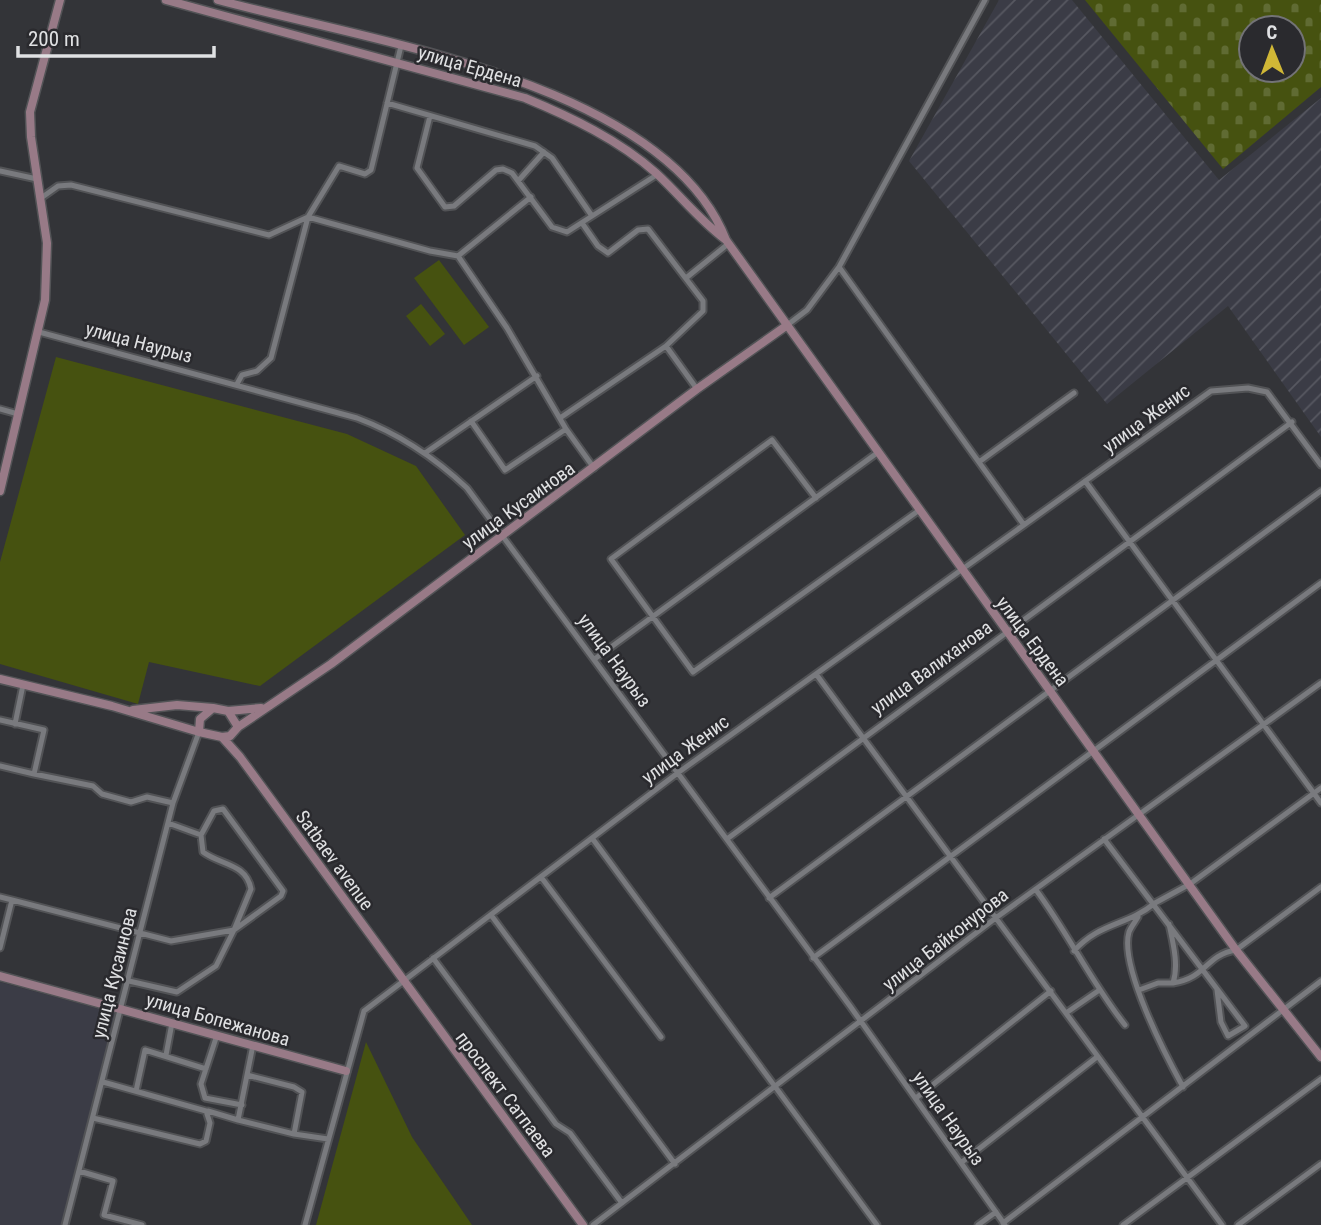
<svg xmlns="http://www.w3.org/2000/svg" width="1321" height="1225" font-family="'Roboto Condensed',sans-serif">
	<style>
		.built { fill: #3b3c46 }
		.industrial { fill: url(#industrial-furrows) }
		.cemetery { fill: url(#cemetery-stones); fill-rule: evenodd }
		.green { fill: #465210 }
		.lines { fill: none; stroke-linecap: round; stroke-linejoin: round }
		.street-casing { stroke: #525356; stroke-width: 9 }
		.secondary-casing { stroke: #525356; stroke-width: 11 }
		.street { stroke: #797a7e; stroke-width: 5 }
		.secondary { stroke: #987a87; stroke-width: 8 }
		.labels { text-anchor: middle; stroke-width: 5; stroke-linejoin: round; paint-order: stroke }
		.street-label { font-size: 19px; fill: #e0e1e3; stroke: #2a2a2e }
	</style>
	<defs>
		<pattern id="industrial-furrows" width="10" height="10" patternUnits="userSpaceOnUse" patternTransform="scale(1.75)"><rect width="10" height="10" fill="#3b3c46"/><path d="M-1 1l2-2M0 10L10 0M9 11l2-2" fill="none" stroke="#575861"/></pattern>
		<pattern id="cemetery-stones" width="16" height="16" patternUnits="userSpaceOnUse" patternTransform="scale(1.75)"><rect width="16" height="16" fill="#465210"/><path d="M2 7V4a2 2 0 0 1 4 0v3zM10 15v-3a2 2 0 0 1 4 0v3z" fill="#606b33"/></pattern>
	</defs>
	<rect width="100%" height="100%" fill="#333438"/>
	<path class="built" d="M0,982L118,1014L61,1225H0Z"/>
	<path class="industrial" d="M999,0H1072L1219,180L1321,98V437L1228,306L1107,404L909,161Z"/>
	<path class="cemetery" d="M1085,0H1321V87L1223,169ZM1251,28H1293V70H1251Z"/>
	<path class="green" d="M439,260L489,327L464,345L414,278Z
		M421,304L445,334L430,346L406,316Z
		M56,357L347,434L416,466L465,535L260,686L149,662L138,704L0,664V562Z
		M366,1042L412,1137L472,1225H316Z"/>
	<g class="lines">
		<defs>
			<path id="street" d="M387,103L535,146L552,158L592,216
				M430,116L417,168L445,207L454,206L496,170L503,169L512,173L552,227L567,232L658,174
				M0,171L37,179
				M518,181L544,152
				M41,198L58,186L71,185L269,235L308,217L430,251L458,256L507,328L566,429L594,468
				M582,223L598,246L608,253L638,230L648,229L703,301V311L666,346L697,389
				M458,256L531,197
				M839,267L1024,525
				M686,278L728,244
				M786,326L807,310L839,267L985,0
				M39,332L357,418C400,434 434,457 467,488L850,1006L1005,1225
				M237,384L242,375L257,371L271,358L308,217L339,166L365,174L371,170L401,46
				M0,409L18,414
				M560,418L666,346
				M471,421L505,470L566,429
				M425,453L537,376
				M979,462L1074,393
				M1085,481L1321,803
				M816,498L772,440L611,559L693,672L918,511
				M596,658L877,453
				M816,674L1222,1225
				M0,720L44,730L34,774L0,766
				M15,724L23,685
				M34,774L93,786L102,794L131,802L147,797L173,803
				M592,838L877,1225
				M727,839L1292,422
				M1104,839L1245,1026L1228,1036L1221,1022L1217,990
				M541,877L661,1037
				M1036,890C1068,933 1091,982 1125,1025
				M0,897L12,900
				M769,898L1321,491
				M1155,903L1190,884L1321,788
				M491,915L675,1164
				M1138,917C1135,922 1131,927 1129,932C1119,966 1166,1056 1183,1087
				M0,948L12,900L171,941L234,930L251,889C246,863 220,865 203,852L201,835
				M1074,951C1100,922 1127,926 1155,903
				M433,958L556,1124L570,1133L622,1203
				M813,958L1321,583
				M129,981L177,992L216,966L234,930L281,896L283,891L223,809L214,811L201,835L168,823
				M1173,983C1207,978 1205,955 1236,950L1321,887
				M1139,990L1158,983H1173C1179,965 1173,943 1169,924
				M1066,1013L1098,991
				M217,1035L201,1084L205,1098L242,1105
				M253,1045L247,1075L294,1087L302,1092L294,1134L328,1139
				M166,1055L172,1023
				M136,1091L145,1050L206,1069
				M916,1098L1051,991
				M208,1111L238,1120L247,1075
				M93,1118L200,1144L206,1141L210,1123L206,1111L103,1082
				M238,1120L294,1134
				M962,1162L1097,1057
				M79,1171L113,1181L104,1215L142,1225
				M1003,1223L1321,981
				M65,1225L173,803L199,732
				M305,1225L364,1011L679,772L1211,391L1248,388L1267,392L1321,465
				M593,1225L997,917L1321,683
				M978,1225L996,1212
				M1123,1225L1321,1079
				M1238,1225L1321,1164"/>
			<path id="secondary" d="M166,0L525,98C571,117 619,140 656,173C680,195 699,220 726,240
				M218,0C364,40 665,82 726,240L1236,950L1321,1057
				M0,491L45,300L47,243L31,137L30,112L60,0
				M0,679L112,706L199,732
				M133,710L177,705L213,708
				M228,711L261,708
				M238,727L331,664L697,389L786,326
				M222,737L230,736L238,727L228,711L213,708L200,719L199,732L222,737L240,757L583,1225
				M0,976L346,1071"/>
		</defs>
		<use href="#street" class="street-casing"/>
		<use href="#secondary" class="secondary-casing"/>
		<use href="#street" class="street"/>
		<use href="#secondary" class="secondary"/>
	</g>
	<g class="labels">
		<g class="street-label">
			<text transform="translate(470 66) rotate(16)" y="7">улица Ердена</text>
			<text transform="translate(139 342) rotate(15)" y="7">улица Наурыз</text>
			<text transform="translate(1146 418) rotate(-36)" y="7">улица Женис</text>
			<text transform="translate(518 505) rotate(-36)" y="7">улица Кусаинова</text>
			<text transform="translate(1033 641) rotate(53)" y="7">улица Ердена</text>
			<text transform="translate(615 660) rotate(54)" y="7">улица Наурыз</text>
			<text transform="translate(931 667) rotate(-36)" y="7">улица Валиханова</text>
			<text transform="translate(685 749) rotate(-36)" y="7">улица Женис</text>
			<text transform="translate(335 860) rotate(54)" y="7">Satbaev avenue</text>
			<text transform="translate(945 939) rotate(-38)" y="7">улица Байконурова</text>
			<text transform="translate(114 973) rotate(-76)" y="7">улица Кусаинова</text>
			<text transform="translate(218 1019) rotate(16)" y="7">улица Бопежанова</text>
			<text transform="translate(506 1094) rotate(53)" y="7">проспект Сатпаева</text>
			<text transform="translate(949 1118) rotate(55)" y="7">улица Наурыз</text>
		</g>
	</g>
	<g transform="translate(1272 49) rotate(359)"><circle r="33" fill="#2a2a2e" stroke="#737376" stroke-width="2"/>
	<path d="M0-5L12 26L0 18L-12 26Z" fill="#d0b736"/>
	<text y="-10" font-size="19" font-weight="bold" text-anchor="middle" fill="#e0e1e3">С</text>
	</g>
	<path d="M18 46v10h196v-10" fill="none" stroke="#e0e1e3" stroke-width="3.5"/>
	<text x="28" y="46" font-size="21" fill="#e0e1e3" stroke="#2a2a2e" stroke-width="5" paint-order="stroke">200 m</text>
</svg>
